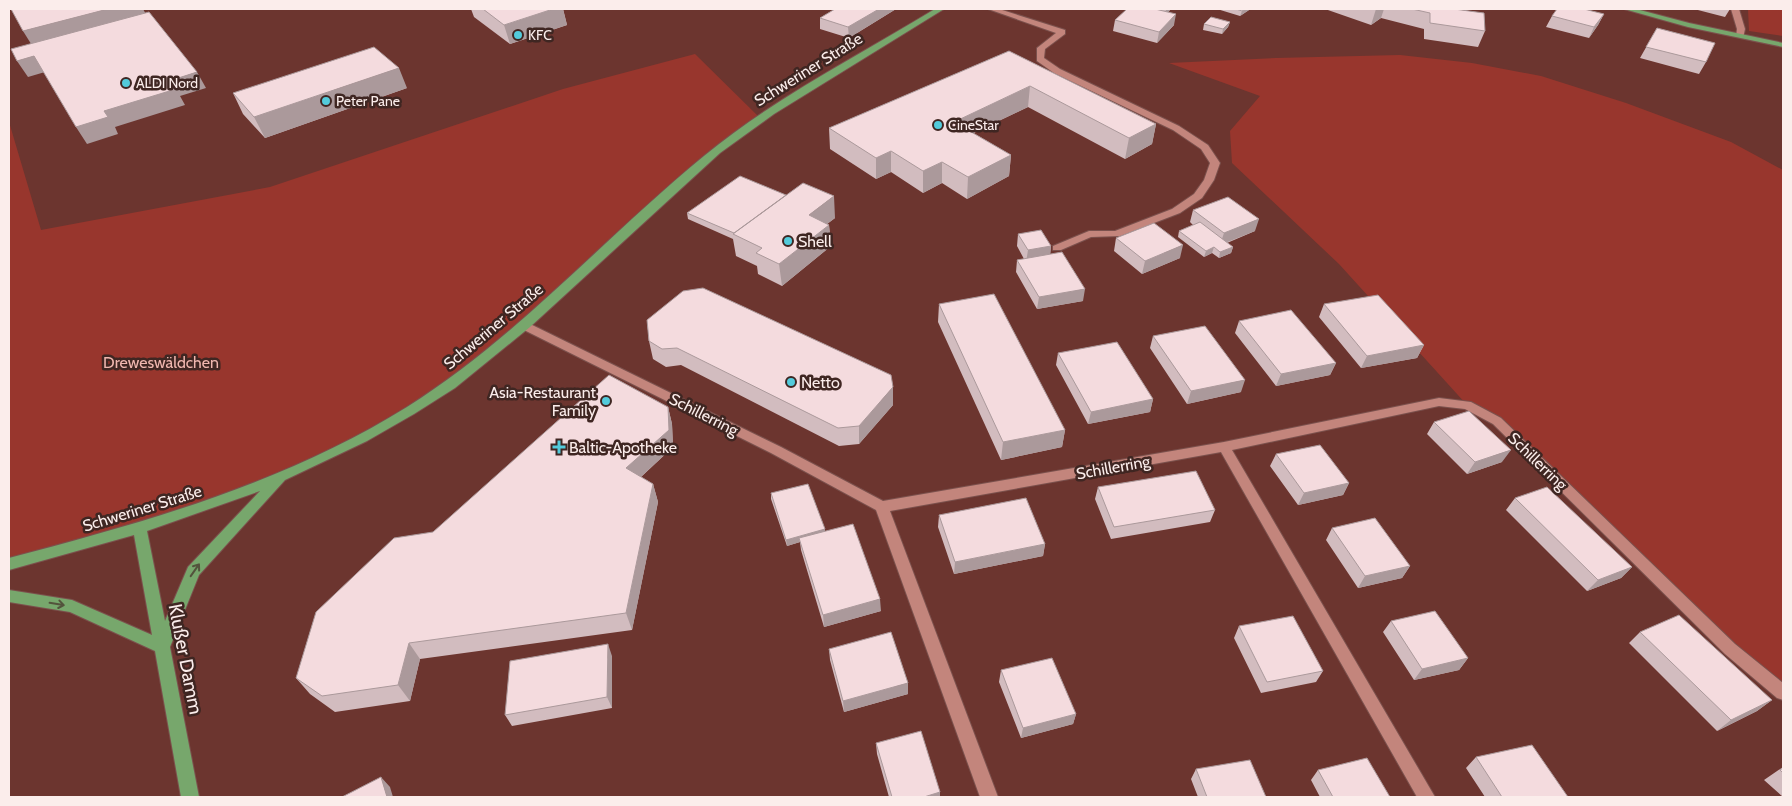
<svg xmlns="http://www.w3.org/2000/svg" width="1792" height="806" font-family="Cabin,sans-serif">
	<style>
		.green { fill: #98362d }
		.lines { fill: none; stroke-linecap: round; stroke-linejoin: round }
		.minor-casing { stroke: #7b514d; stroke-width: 2 }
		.major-casing { stroke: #7b514d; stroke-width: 2 }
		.minor { fill: #c3857c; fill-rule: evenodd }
		.major { fill: #77a76c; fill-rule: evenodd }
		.wall { fill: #d2bcbf }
		.shaded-wall { fill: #ab999b }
		.building { fill: #f4dbde; stroke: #ab999b }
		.oneway { stroke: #53533c }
		.poi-dot { fill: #53cbdb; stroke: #3f2622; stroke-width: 2 }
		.labels { text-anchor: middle; stroke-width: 5; stroke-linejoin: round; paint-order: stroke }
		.far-poi-label { font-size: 14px; fill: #fbedeb; stroke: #3f2622; text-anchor: start }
		.street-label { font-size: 16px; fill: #fbedeb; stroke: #3f2622 }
		.poi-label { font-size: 16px; fill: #fbedeb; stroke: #3f2622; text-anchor: start }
		.park-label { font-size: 16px; fill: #f0b7af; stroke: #3f2622 }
		.near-street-label { font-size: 19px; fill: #fbedeb; stroke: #3f2622 }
	</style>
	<rect width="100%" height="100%" fill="#6c352f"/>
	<path class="green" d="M1748,9H1783V36L1749,31Z
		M695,54L761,119L705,160L454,381L356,441L140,529L9,562V122L41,230L270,187L563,89Z
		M1400,55L1472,63L1541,76L1626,103L1731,142L1783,170V693L1730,649L1497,421L1467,405L1339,264L1232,163L1230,131L1260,96L1169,63L1276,58Z"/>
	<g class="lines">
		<defs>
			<path id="minor" d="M988,9H999L1065,30V34L1045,49L1044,58L1060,69L1179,126L1208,145L1220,163L1214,180L1202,198L1180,213L1120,236L1091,237L1061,250H1053V246L1089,231H1115L1172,209L1194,194L1204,180L1210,163L1201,149L1173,130L1054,73L1037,61V48L1056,33Z
				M1731,9H1739L1745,29L1743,38L1736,36L1737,29Z
				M524,321L781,447L883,501L1224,442L1439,398L1471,402L1501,418L1735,644L1783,683V700L1777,698L1725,654L1493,424L1465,409L1439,406L1232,450L1435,797H1417L1221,452L890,511L998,797H980L876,510L771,453L520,328L518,325L520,322Z"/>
			<path id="major" d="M935,9H944L774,114L720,153L530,327L455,388L414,414L367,441L285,480L199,575L170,647L199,797H181L155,651L70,612L9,602V590L72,600L152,635L134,535L9,570V558C146,522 285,483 407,407C518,337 603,239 704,156C774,98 858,56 935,9ZM260,491L188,567L165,621L147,531Z
				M1624,9H1636L1689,23L1783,43V47L1688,27Z"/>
		</defs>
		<use href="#minor" class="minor-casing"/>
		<use href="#major" class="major-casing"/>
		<use href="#minor" class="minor"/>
		<use href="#major" class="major"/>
	</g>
	<path class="wall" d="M471,9H563L567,25L510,44L474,17Z
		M835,9H896L849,38L820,29V18Z
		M1127,9H1171L1168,12L1174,25L1157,43L1113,31L1115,20Z
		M1217,9H1250L1249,10L1240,16Z
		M1325,9H1454L1485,31L1478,47L1424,39V29L1381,18L1371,25Z
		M1694,9H1730L1725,17Z
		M1604,14L1598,25L1589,38L1546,27L1552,16Z
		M1230,22L1228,27L1222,34L1203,30L1204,24Z
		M1657,28L1706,62L1699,74L1640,58Z
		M1009,51L1156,124L1152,144L1125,159L1028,107L973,133L1011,155L1009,176L967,199L942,183L923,193L891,172L876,179L830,149L829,128Z
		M407,88L265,138L243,114L233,93Z
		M1193,210L1255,231L1227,243L1233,247L1231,253L1219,258L1212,253L1204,257L1178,237L1179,231L1193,225L1190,222Z
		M687,213L835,218L827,224L829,225L831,246L782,286L758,274L757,266L736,256L733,239L688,219Z
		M1018,234L1051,246L1050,254L1083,301L1037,309L1016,272L1017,260L1024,259L1017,246Z
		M1116,238L1180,258L1142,274L1114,251Z
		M939,304L1065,430L1062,447L1001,460L938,322Z
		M1324,304L1424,345L1417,358L1361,368L1319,317Z
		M647,320L893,405L859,444L839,446L681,365L666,367L653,359L649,341Z
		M1239,321L1336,363L1330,375L1276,386L1235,333Z
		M1153,336L1241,392L1187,404L1150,348Z
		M1058,353L1153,399L1150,412L1088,424L1056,365Z
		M668,407L672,424L673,447L641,477L653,484L658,502L632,630L420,659L410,701L335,712L310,694L296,678L433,532Z
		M1434,422L1502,462L1467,474L1427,434Z
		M1276,454L1349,483L1343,495L1298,505L1270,466Z
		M1098,487L1215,510L1210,522L1111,539L1095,499Z
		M771,493L825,531L881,611L824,627L801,550L800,542L787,546L771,499Z
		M1515,498L1632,567L1621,578L1587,591L1506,510Z
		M939,515L1045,544L1043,556L954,574L938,527Z
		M1332,528L1410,566L1402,578L1358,588L1326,540Z
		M1391,621L1468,658L1459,670L1414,680L1383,632Z
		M1239,626L1323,671L1316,682L1261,693L1234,638Z
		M1640,632L1772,700L1757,711L1717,731L1629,643Z
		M829,649L908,694L844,712L830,660Z
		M612,656V708L512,726L505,715Z
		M1001,670L1076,714L1073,724L1021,738L999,682Z
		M876,743L940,792V797H889L877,754Z
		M1476,757L1568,797H1485L1466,768Z
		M1783,767V797L1764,780Z
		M1196,769L1266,797H1198L1191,779Z
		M1318,770L1390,797H1320L1311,780Z"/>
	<path class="shaded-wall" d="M108,9H143L147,16L33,47L23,31Z
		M553,9H563L567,25L510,44L504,25Z
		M879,9H896L849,38L848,27Z
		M1166,9H1171L1165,16Z
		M1245,9H1250L1249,10L1240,16L1242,11Z
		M1376,9H1384L1381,18L1371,25Z
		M1176,14L1174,25L1157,43L1159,32Z
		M1604,14L1598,25L1589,38L1594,27Z
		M1230,22L1228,27L1222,34L1223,29Z
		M34,56L45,72L28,77L17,61Z
		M399,68L407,88L265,138L254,117Z
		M197,72L206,88L180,96L185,105L115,127L118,134L87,144L76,127L104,111L169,81Z
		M1030,86L1028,107L953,143L954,122Z
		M1156,124L1152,144L1125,159L1129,138Z
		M891,151V172L876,179V158Z
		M1011,155L1009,176L967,199L968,177Z
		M942,162V183L923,193V171Z
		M834,196L835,218L810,237L809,215Z
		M1259,219L1255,231L1220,245L1224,233Z
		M829,225L831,246L782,286L779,264Z
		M1183,245L1180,258L1142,274L1145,261Z
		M1051,246L1050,259L1026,263L1028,250Z
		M1214,247L1212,253L1204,257L1206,251Z
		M1233,247L1231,253L1219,258L1220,252Z
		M1085,289L1083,301L1037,309L1039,297Z
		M1424,345L1417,358L1361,368L1367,356Z
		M1336,363L1330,375L1276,386L1281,374Z
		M1245,380L1241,392L1187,404L1191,391Z
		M893,387V405L859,444V426Z
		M1153,399L1150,412L1088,424L1091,412Z
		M668,407L672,424L673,447L631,486L626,468Z
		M1065,430L1062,447L1001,460L1003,442Z
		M1511,450L1502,462L1467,474L1475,462Z
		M1349,483L1343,495L1298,505L1304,493Z
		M653,484L658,502L632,630L626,613Z
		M825,529V536L799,538L800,542L787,546L786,540Z
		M1045,544L1043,556L954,574L955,562Z
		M1410,566L1402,578L1358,588L1365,576Z
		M1632,567L1621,578L1587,591L1598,580Z
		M880,599L881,611L824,627L823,615Z
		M409,643L420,659L410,701L398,685Z
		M608,644L612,656V708L607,697Z
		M1468,658L1459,670L1414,680L1422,669Z
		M908,683V694L844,712L843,701Z
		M1772,700L1757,711L1717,731L1731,720Z
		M1076,714L1073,724L1021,738L1023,728Z
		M381,777L390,787L393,797H387Z
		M940,792V797H924Z"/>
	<path class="building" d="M11,9H108L23,31Z
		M483,9H553L504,25Z
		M835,9H879L848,27L820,18Z
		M1127,9H1155L1176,14L1159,32L1115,20Z
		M1236,9H1245L1242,11Z
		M1412,9H1454L1484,13L1485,31L1430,23V13Z
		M1557,9H1584L1604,14L1594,27L1552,16Z
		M149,12L197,72L169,81L176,89L104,111L108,117L76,127L34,56L17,61L11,49Z
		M1211,17L1230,22L1223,29L1204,24Z
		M1657,28L1715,43L1706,62L1646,47Z
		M374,47L399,68L254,117L233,93Z
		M1009,51L1156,124L1129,138L1030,86L954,122L1011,155L968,177L942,162L923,171L891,151L876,158L829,128Z
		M740,176L786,195L734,233L687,213Z
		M803,183L834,196L809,215L829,225L779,264L756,253L762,248L733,234Z
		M1228,197L1259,219L1224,233L1193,210Z
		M1200,222L1233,247L1220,252L1214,247L1206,251L1179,231Z
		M1154,223L1183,245L1145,261L1116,238Z
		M1041,230L1051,246L1028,250L1018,234Z
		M1062,252L1085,289L1039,297L1017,260Z
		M703,288L891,375L893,387L859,426L838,428L677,348L662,349L649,341L647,320L683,291Z
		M994,294L1065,430L1003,442L939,304Z
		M1378,295L1424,345L1367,356L1324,304Z
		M1291,310L1336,363L1281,374L1239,321Z
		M1205,326L1245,380L1191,391L1153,336Z
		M1117,342L1153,399L1091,412L1058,353Z
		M609,375L668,407L669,430L626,468L653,484L626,613L409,643L398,685L322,696L296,678L316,612L394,538L433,532Z
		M1469,411L1511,450L1475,462L1434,422Z
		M1320,445L1349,483L1304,493L1276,454Z
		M1196,471L1215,510L1114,527L1098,487Z
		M808,484L825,529L786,540L771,493Z
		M1547,487L1632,567L1598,580L1515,498Z
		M1026,498L1045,544L955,562L939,515Z
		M1375,518L1410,566L1365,576L1332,528Z
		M853,524L880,599L823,615L799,538Z
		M1435,611L1468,658L1422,669L1391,621Z
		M1679,615L1772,700L1731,720L1640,632Z
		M1293,616L1323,671L1267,682L1239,626Z
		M891,632L908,683L843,701L829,649Z
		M608,644L607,697L505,715L510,661Z
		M1052,658L1076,714L1023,728L1001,670Z
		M921,731L940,792L924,797H892L876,743Z
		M1532,745L1568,797H1502L1476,757Z
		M1367,758L1390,797H1333L1318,770Z
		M1250,760L1266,797H1207L1196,769Z
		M1783,768V773L1780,770Z
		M381,777L387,797H342Z"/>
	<defs><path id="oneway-shaft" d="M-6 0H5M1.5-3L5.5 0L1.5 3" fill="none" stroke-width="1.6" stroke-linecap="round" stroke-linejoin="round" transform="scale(1.25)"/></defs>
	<g class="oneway">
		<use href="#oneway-shaft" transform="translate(195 570) rotate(-55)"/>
		<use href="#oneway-shaft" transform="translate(57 604) rotate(9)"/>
	</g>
	<g class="poi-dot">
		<circle cx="518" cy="35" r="5"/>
		<circle cx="126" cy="83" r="5"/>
		<circle cx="326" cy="101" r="5"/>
		<circle cx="938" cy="125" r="5"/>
		<circle cx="788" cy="241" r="5"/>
		<circle cx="791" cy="382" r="5"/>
		<circle cx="606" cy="401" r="5"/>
		<path d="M556.5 439.5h5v5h5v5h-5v5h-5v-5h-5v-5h5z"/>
	</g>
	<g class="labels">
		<g class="far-poi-label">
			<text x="528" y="40">KFC</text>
			<text x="136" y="88">ALDI Nord</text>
			<text x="336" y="106">Peter Pane</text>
			<text x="948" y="130">CineStar</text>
		</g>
		<g class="street-label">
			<text transform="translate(808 69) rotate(-32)" y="6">Schweriner Straße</text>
			<text transform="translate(493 326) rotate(-40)" y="6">Schweriner Straße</text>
			<text transform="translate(704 414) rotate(27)" y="6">Schillerring</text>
			<text transform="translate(1538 461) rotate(44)" y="6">Schillerring</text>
			<text transform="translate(1113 467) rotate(-10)" y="6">Schillerring</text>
			<text transform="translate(142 508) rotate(-17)" y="6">Schweriner Straße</text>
		</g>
		<g class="poi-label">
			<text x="798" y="247">Shell</text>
			<text x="801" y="388">Netto</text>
			<text x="596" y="398" text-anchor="end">Asia-Restaurant<tspan x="596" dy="18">Family</tspan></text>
			<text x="569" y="453">Baltic-Apotheke</text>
		</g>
		<g class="park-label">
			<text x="161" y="368">Dreweswäldchen</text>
		</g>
		<g class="near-street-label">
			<text transform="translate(186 659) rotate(79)" y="7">Klußer Damm</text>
		</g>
	</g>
	<rect width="1792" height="806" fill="none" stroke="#fbedeb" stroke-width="20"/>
</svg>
